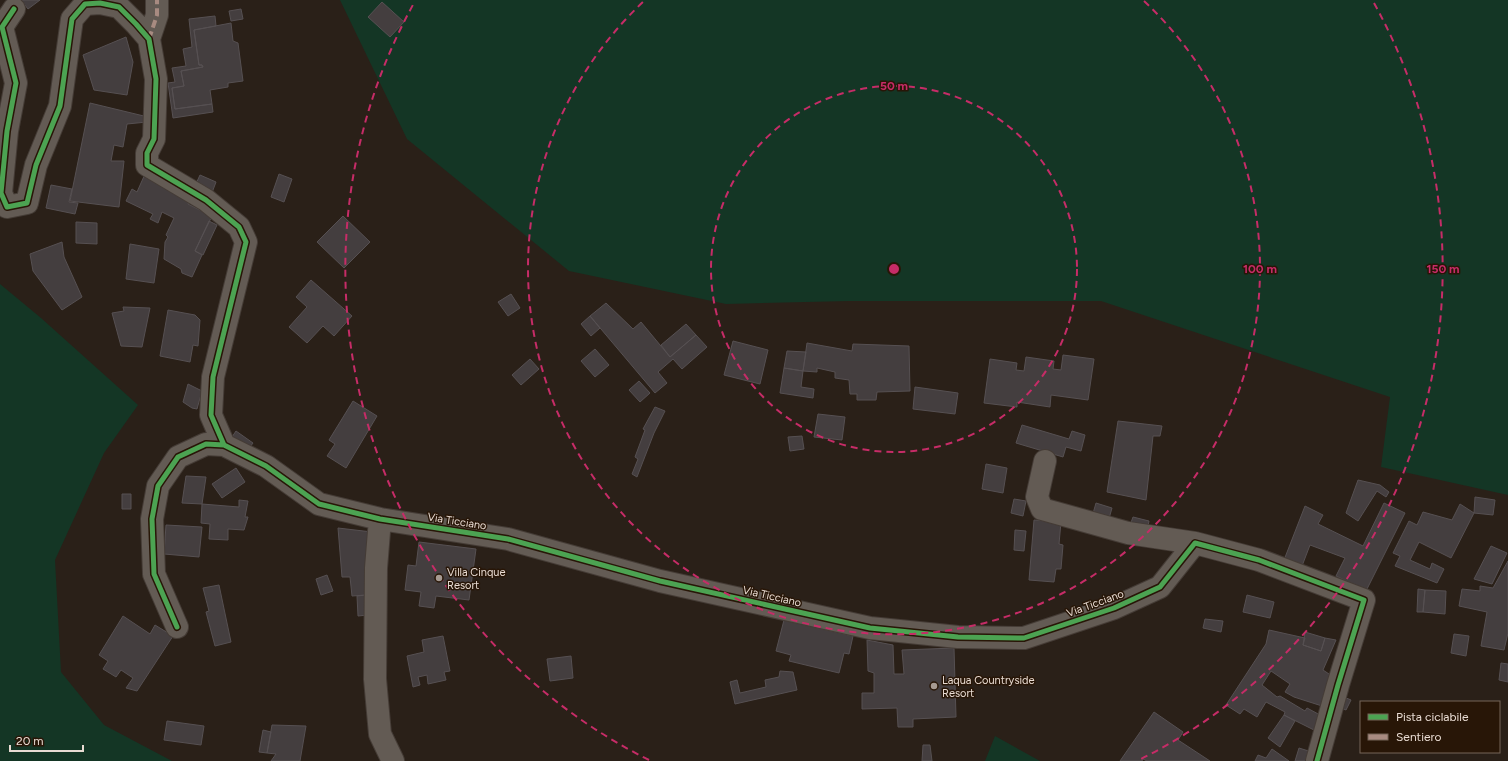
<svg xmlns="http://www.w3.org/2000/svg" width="1508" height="761" font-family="Figtree,sans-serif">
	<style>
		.green { fill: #143625 }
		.building { fill: #443e3f; stroke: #565052 }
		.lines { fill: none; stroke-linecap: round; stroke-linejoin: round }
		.minor-casing { stroke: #453c36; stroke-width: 24 }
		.minor { stroke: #635b54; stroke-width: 22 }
		.quiet { stroke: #a88b81; stroke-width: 4; stroke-dasharray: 8 4; stroke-linecap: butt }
		.cycleway-casing { stroke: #281607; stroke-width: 8 }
		.cycleway { stroke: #4ca352; stroke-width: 5 }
		.ring { fill: none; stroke: #c62c67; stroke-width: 2; stroke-dasharray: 7 5 }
		.poi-dot { fill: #a69a92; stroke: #281607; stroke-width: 1.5 }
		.labels { text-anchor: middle; stroke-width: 3; stroke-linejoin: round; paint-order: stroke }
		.street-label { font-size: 11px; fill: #e9dcd3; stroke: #281607 }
		.poi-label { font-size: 11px; fill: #e9dcd3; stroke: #281607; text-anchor: start }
		.centre { fill: #c62c67; stroke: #281607; stroke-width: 2 }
		.ring-label { font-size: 12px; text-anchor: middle; font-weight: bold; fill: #c62c67; stroke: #281607; stroke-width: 3; stroke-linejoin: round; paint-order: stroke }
	</style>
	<rect width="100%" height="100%" fill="#2a2018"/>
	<path class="green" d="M340,0H1508V495L1381,467L1390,397L1101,301H849L726,304L569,271L407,139Z
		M0,284L41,318L138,405L104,453L55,560L61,672L104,725L172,761H0Z
		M995,736L1040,761H985Z"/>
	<path class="building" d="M21,0H40L28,9Z
		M382,2L404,22L390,37L368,17Z
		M241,9L243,19L231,21L229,11Z
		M215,16L216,26L194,30L199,65H202L203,67L181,71L184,86L172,88L175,109L212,104L213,112L173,118L168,83L175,82L172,68L186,66L183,49L192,47L189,19Z
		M231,23L233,41L238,43L243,81L228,83V87L210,90L212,104L175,109L172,88L184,86L181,71L203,67L202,65H199L194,30Z
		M126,37L133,62L127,95L94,90L83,55Z
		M90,103L148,117L147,122L127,124L123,147L114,145L111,161H124L119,207L70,201Z
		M145,174L191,196L188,204L212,216L195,251L202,255L192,277L182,273L181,269L164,259L165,242L168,237L166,235L174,218L162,212L158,223L150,219L153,214L126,201L132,189L137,192Z
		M279,174L292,179L284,202L271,197Z
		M200,175L216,182L210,198L195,186Z
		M51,185L72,189L69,202L78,203L75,214L46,208Z
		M343,216L370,242L344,268L317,242Z
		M209,221L217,225L203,255L195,251Z
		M76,222L97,223V244L76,243Z
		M62,242L64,257L82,297L62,310L33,271L30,254Z
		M130,244L159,249L154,283L126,279Z
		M311,280L352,316L334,336L323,326L307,343L289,327L307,307L296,297Z
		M511,294L520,308L508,316L498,302Z
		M606,303L633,329L641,322L670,357L696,335L707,347L682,369L673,359L658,372L667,383L655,393L590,316Z
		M123,307L150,308L142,347L121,346L112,313L124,311Z
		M168,310L195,315L200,320L198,346L193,345L190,362L160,356Z
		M590,316L600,328L591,336L581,324Z
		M686,324L696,335L670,357L661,345Z
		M733,341L768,350L760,384L724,375Z
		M807,343L852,351L853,344L909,346L910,391L877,392L876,400H857V394H850L849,380L835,378V372L817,368V372L803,371Z
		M595,349L609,365L595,377L581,361Z
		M787,351L806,352L803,371L784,368Z
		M1063,355L1094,359L1088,400L1051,395L1050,407L1017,402V407L984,403L990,359L1017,363L1016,370L1024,371L1026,357L1054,361L1053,369L1061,370Z
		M530,359L539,369L521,385L512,375Z
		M784,368L803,371L801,387L814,389L813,398L780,393Z
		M639,381L650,393L640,402L629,390Z
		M188,384L202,391L197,409L192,408L183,402Z
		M915,387L958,393L955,414L913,409Z
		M353,401L377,416L346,468L327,456L335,444L329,440Z
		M655,407L665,411L654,433L637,477L632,474L638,459L635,457L645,430L643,429Z
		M818,414L845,417L842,440L814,437Z
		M1118,421L1162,426L1160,436H1153L1146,500L1107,492Z
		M1022,425L1069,439L1072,431L1085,435L1081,451L1066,447L1063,457L1016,443Z
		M236,431L253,443L247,451L230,440Z
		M802,436L804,449L790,451L788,437Z
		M986,464L1007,468L1003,493L982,489Z
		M236,468L245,482L222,498L212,484Z
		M186,476L206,477L202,504L182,503Z
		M1358,480L1380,485L1389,492L1386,497L1377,491L1358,521L1346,513Z
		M122,494H131V509H122Z
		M1475,497L1495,500L1493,515L1474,513Z
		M1014,499L1026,501L1023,516L1011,513Z
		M239,500L248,501L245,517H248L244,530L228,529V540L209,539L210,524L201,523L202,504L239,507Z
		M1096,503L1112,508L1108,522L1092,517Z
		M1384,503L1405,513L1366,591L1336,576L1345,558L1310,545L1302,566L1284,560L1305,506L1323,515L1318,524L1363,546Z
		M1460,504L1474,513L1451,558L1419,542L1410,560L1430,569L1432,563L1444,569L1437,583L1395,566L1400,556L1393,553L1409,521L1417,525L1423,512L1452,520Z
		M1133,517L1149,521L1147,532L1129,528Z
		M1034,520L1061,522L1059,544L1063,545L1061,569H1056L1054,582L1029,580Z
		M166,525L202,527L199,557L164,554Z
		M338,528L372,532L366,595L352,596L350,577H342Z
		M1015,530L1026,531L1024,551L1014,550Z
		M419,542L476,549L469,600L436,596L434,608L419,606L421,592L405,590L408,565L416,566Z
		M1491,546L1507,553L1492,584L1474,579Z
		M1508,561V633L1504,650L1481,646L1487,612L1459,606L1462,589L1480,591V586L1493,588Z
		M327,575L333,591L321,595L316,579Z
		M219,585L231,642L215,646L206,612L209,611L203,588Z
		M1418,589L1425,590L1423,612H1417Z
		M1425,590L1446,591L1445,614L1423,612Z
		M366,595L368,615L358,616L357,596Z
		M1247,595L1274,602L1270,618L1243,612Z
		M123,616L150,634L155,625L173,636L137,691L126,688L133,678L121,670L116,677L103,669L108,661L99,655Z
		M1205,619L1223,621L1221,632L1203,628Z
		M784,620L853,636L849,654L844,653L839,673L789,661L791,655L776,651Z
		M1269,630L1305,638L1303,645L1321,651L1325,638L1336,640L1323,670L1332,676L1322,706L1294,697L1285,692L1290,684L1271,671L1262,685L1277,697L1280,696L1305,711L1307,708L1322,716L1318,732L1284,715L1285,712L1266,702L1257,717L1244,709L1240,714L1226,705L1266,644Z
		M1305,632L1325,638L1321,651L1303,645Z
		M1454,634L1469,636L1466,656L1451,653Z
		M443,636L450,671L444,672L446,680L428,684L427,675L418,677L420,685L413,687L407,656L424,652L422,640Z
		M867,640L893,645L894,674H904L902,650L954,648L956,717L913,719V727H898L897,708L862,709V693H874V673L868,671Z
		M571,656L573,678L550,681L547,659Z
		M1501,663L1508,664V682L1499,680Z
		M780,671L793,672L797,690L735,704L730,682L737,680L740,693L766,687L765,680L779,677Z
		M1344,697L1351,700L1346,710L1339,707Z
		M1154,712L1183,732L1178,740L1210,761H1147L1143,759L1142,761H1120Z
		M1284,715L1295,721L1280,747L1268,738Z
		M167,721L204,726L201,745L164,740Z
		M272,725L306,726L300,761H271L276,754L267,753Z
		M263,730L271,732L267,753L259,752Z
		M923,745H930L932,761H922Z
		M1299,748L1315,753L1312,761H1295Z
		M1272,749L1289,761H1255L1258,755L1266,758Z"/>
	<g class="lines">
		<defs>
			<path id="minor" d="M14,9L2,27L16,83L7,131L1,193L7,207L27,203L36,165L60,106L72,19L85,4L100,3L119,7L136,24L149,39L156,79L154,139L147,153V165L206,200L239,227L246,242L213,377L211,415L224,445
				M149,39L157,15V0
				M1045,461L1037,497L1042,509L1128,533L1195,543
				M380,519L376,568L375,679L380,734L393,761
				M177,627L154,574L152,519L158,486L178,457L206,444L224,445L266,466L319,504L380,519L508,539L660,581L870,628L958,637L1024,638L1114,608L1160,587L1195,543L1259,560L1364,600L1338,685L1317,761"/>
		</defs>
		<use href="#minor" class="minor-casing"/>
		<use href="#minor" class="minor"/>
		<path class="quiet" d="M149,39L157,15V0"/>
		<defs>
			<path id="cycleway" d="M14,9L2,27L16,83L7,131L1,193L7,207L27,203L36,165L60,106L72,19L85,4L100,3L119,7L136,24L149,39L156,79L154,139L147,153V165L206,200L239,227L246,242L213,377L211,415L224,445
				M177,627L154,574L152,519L158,486L178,457L206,444L224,445L266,466L319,504L380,519L508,539L660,581L870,628L958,637L1024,638L1114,608L1160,587L1195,543L1259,560L1364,600L1338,685L1317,761"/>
		</defs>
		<use href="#cycleway" class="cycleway-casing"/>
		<use href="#cycleway" class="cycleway"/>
	</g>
	<g class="ring">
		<circle cx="894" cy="269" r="183"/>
		<path d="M1144 1A366 366 0 1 1 644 1"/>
		<path d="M649 760A549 549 0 0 1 414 3M1374 3A549 549 0 0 1 1139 760"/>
	</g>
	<g class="poi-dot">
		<circle cx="439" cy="578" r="4"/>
		<circle cx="934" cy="686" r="4"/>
	</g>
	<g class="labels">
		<g class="street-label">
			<text transform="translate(457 521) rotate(9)" y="4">Via Ticciano</text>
			<text transform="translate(772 596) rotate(13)" y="4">Via Ticciano</text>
			<text transform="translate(1095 603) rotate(-20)" y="4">Via Ticciano</text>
		</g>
		<g class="poi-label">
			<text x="447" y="576">Villa Cinque<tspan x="447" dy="13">Resort</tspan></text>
			<text x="942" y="684">Laqua Countryside<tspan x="942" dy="13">Resort</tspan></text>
		</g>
	</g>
	<circle cx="894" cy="269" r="6" class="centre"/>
	<g class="ring-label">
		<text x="894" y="90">50 m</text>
		<text x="1260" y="273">100 m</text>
		<text x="1443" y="273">150 m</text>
	</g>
	<rect x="1360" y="701" width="140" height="52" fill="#281607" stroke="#756559"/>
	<rect x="1368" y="714" width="20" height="6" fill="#4ca352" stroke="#756559"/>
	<text x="1396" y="721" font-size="12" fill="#e9dcd3">Pista ciclabile</text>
	<rect x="1368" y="734" width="20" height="6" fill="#a88b81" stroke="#756559"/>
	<text x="1396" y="741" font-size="12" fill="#e9dcd3">Sentiero</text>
	<path d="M10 745v6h73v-6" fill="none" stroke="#e9dcd3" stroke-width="2"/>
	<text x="16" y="745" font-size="12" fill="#e9dcd3" stroke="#281607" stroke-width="3" paint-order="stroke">20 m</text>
</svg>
